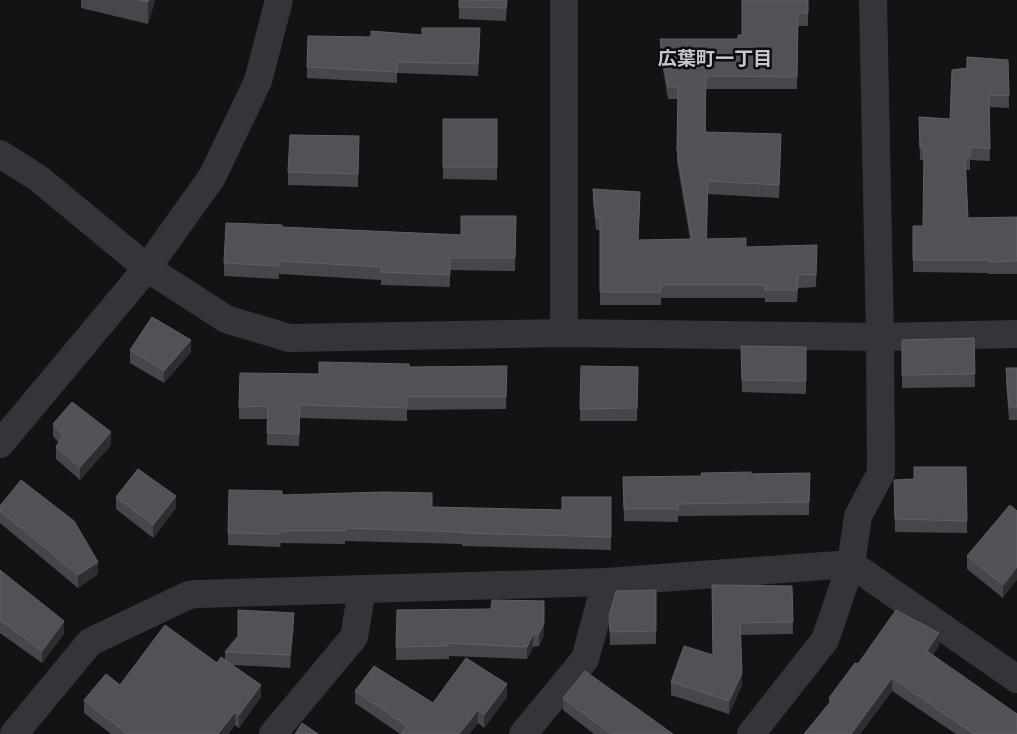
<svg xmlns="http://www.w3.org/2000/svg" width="1017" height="734" font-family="'Noto Sans','Noto Sans JP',sans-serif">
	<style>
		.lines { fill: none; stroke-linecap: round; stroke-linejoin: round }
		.street { stroke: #34353a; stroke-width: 28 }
		.wall { fill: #46474d }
		.shaded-wall { fill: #2d2e32 }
		.building { fill: #505258; stroke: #5e6067 }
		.labels { text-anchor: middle; stroke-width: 5; stroke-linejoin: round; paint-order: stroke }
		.neighbourhood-label { font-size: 19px; font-weight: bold; fill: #c6c8d1; stroke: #0e0e10 }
	</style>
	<rect width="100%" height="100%" fill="#131315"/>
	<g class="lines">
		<path class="street" d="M0,154L38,178L147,268L226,319L289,338L564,333L880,337L1017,334
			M564,333V0
			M0,444L147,268L212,177L258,81L279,0
			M14,734L90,642L189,595L198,594L606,582L851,564L1017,679
			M273,734L354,637L362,590
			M523,734L585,659L606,582
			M751,734L825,640L851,564L858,516L881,473L880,337L873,0"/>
	</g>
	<path class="wall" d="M81,0H155L148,24L81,8Z
		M459,0H507L506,21L459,19Z
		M808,0V26H798L797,89H706V132L781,147L779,198L708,194L707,239L746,247L817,245L816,287L798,288L797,302H765V298H661V305H600V230H596L593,202V189L640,204L638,240L690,239L677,162L678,99H668L660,52V39H738L742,35Z
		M480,40L478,76L397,73V83L307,78V67Z
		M967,57L1008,60L1009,108L989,107L990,161L970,160V170H966L968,218L1017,217V274H988V273L913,272V226H923L924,160H920L919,117L950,119L967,68Z
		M443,119H497V180L443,179Z
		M359,136L358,187L288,185V172Z
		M516,216L515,271L450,270V287L381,285V280L279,274V279L224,276V263L282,227L461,235Z
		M974,338L975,387L902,388V340Z
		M741,346L806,347V394L742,392Z
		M130,350L191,352L164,383L130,363Z
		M507,366L506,409L407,410V421L300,418L299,446L267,445V419H239V407L319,374L409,367Z
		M581,366L638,367L637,421H580Z
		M1006,368H1017V420H1009L1006,381Z
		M53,424L111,445L80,480L56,459V447L59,443L53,436Z
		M966,467L967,533L895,532L894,480L914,479Z
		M810,473L809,515L678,516V522L624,521L623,477L702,476L751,474Z
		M282,495L432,507L562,510L611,497V550L462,546V544L345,541V544L281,543L280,547L228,545V533Z
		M116,497L176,508L153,538L116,509Z
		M1010,505L1003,598L967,569V556Z
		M0,506L98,574L78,588L0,523Z
		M0,570L64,634L42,663L0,633Z
		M712,585L792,586L793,634L741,635L742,685L729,714L671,695V682L713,655Z
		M656,590V644L610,645L609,616Z
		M491,609L544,635L539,646L533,647L527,659L449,656V659L396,660V647Z
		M294,626L290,668L233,665L261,697L239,728L235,725L228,734H111L84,713V700L120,685L217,663L225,659V652Z
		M939,646L933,655L1017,734H956L892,691L860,734H804L829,703V698L858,664Z
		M355,691L433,703L507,697L484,728L478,723L469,734H400L355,703Z
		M563,698L673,734H594L563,710Z"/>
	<path class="shaded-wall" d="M149,0H155L148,24V2Z
		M781,134V147L779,198V185Z
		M191,340V352L164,383V371Z
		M111,432V445L80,480V467Z
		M176,496V508L153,538V525Z
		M98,562V574L78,588V575Z
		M1017,567V580L1003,598V585Z
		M544,601V635L539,646V634Z
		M294,613V626L290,668V655Z
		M64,621V634L42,663V651Z
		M939,633V646L927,664V651Z
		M533,634V647L527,659V647Z
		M742,673V685L729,714V701Z
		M892,678V691L860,734H851Z
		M507,684V697L484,728V715Z
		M261,685V697L239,728V715Z
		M478,710V723L469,734H459Z
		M235,712V725L228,734H218Z"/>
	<path class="building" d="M139,0H149L148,2Z
		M459,0H507L506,8L459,7Z
		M742,0H808V13H798L797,77L706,76L705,132L781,134L779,185L708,181L706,239L746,238V247L817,245L816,275H798L797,290H765V285H661V292H600V218H596L593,189L640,192L638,240L692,239L677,150L678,87H668L660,39H738V35H742Z
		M422,28H480L478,64L397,62V72L307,67L308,36L371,37V31L422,35Z
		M967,57L1008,60L1009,96L989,95L990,149L970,147V157H965L968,218L1017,217V261L988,262V260H913V226H923L924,147L920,148L919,117L950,119L952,70L967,68Z
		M443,119H497V167H443Z
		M290,135L359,136L358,174L288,172Z
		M461,216H516L515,258H450V275L381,272V267L279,261V266L224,263L226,223L282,225V227L461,235Z
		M152,317L191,340L164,371L130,350Z
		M974,338L975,374L902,375V340Z
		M741,346L806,347V381L742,380Z
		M319,362L409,364V367L507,366L506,397H407V408L300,405L299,434L267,433L268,406L239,407L240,373L319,374Z
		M581,366L638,367L637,408L580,409Z
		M1006,368H1017V407H1009Z
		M72,402L111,432L80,467L56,447L63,435L53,424Z
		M914,467H966L967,521L895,519L894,480L914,479Z
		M138,469L176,496L153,525L116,497Z
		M751,472V474L810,473L809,502L678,504V509H624L623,477L702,476L701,473Z
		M21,480L74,521L98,562L78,575L0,511V506Z
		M229,490L282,491V495L384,492L432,493V507L562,510V497H611V537L462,533V532L345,528V531H281L280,534L228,533Z
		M1010,505L1017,511V567L1003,585L967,556Z
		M0,570L64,621L42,651L0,620Z
		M712,585L792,586L793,622L740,623L742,673L729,701L671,682L684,646L713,655Z
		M656,590V631L610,632L609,616L616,591Z
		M492,600L544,601V623L539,634H533L527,647L443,643L449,646L396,647L397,610L491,609Z
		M238,610L294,613L290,655L225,652L238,636Z
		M896,610L939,633L927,651L1017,714V734H974L892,678L851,734H804L832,700L829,698L855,663L858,664Z
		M165,625L217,663L221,657L261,685L239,715L235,712L218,734H127L84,700L106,674L120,685Z
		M466,658L507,684L484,715L478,710L459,734H401L407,726L355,691L374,666L433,703Z
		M585,671L673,734H611L563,698Z
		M302,723L318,734H295Z"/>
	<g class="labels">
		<g class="neighbourhood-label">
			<text x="715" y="65">広葉町一丁目</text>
		</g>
	</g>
</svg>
